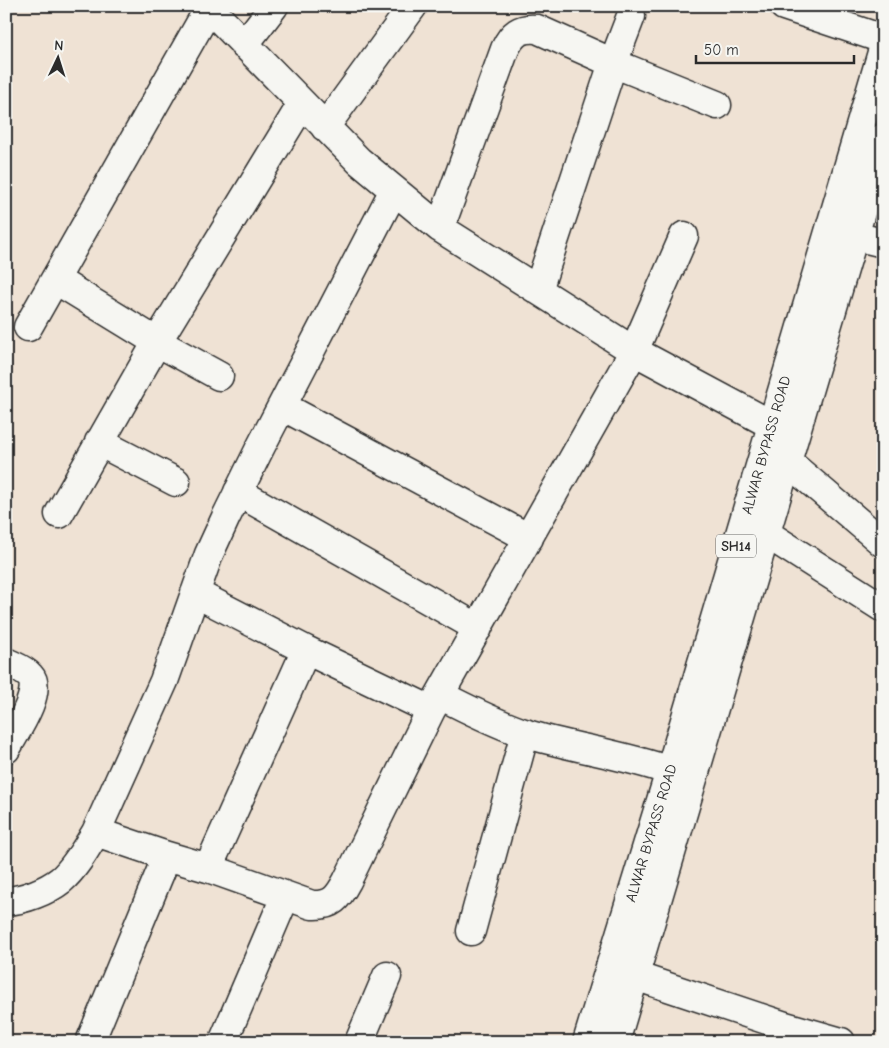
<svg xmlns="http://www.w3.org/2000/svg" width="889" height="1048" font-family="'Comic Neue',sans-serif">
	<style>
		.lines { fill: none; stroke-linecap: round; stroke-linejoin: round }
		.minor-casing { stroke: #2b2b2b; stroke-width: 31 }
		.major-casing { stroke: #2b2b2b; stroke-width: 31 }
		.minor { stroke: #f6f6f2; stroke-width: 28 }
		.major { stroke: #f6f6f2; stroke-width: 28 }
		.labels { text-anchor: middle; stroke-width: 4; stroke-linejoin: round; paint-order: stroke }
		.shield { fill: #f6f6f2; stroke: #686867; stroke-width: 1 }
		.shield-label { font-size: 14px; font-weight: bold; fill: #2b2b2b }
		.street-label { font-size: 15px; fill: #2b2b2b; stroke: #f6f6f2 }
	</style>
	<rect width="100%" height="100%" fill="#efe2d4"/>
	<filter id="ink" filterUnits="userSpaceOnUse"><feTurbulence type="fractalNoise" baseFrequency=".02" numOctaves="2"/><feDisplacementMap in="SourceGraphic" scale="10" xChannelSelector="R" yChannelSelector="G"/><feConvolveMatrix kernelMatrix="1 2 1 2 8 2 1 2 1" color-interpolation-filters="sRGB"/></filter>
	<g filter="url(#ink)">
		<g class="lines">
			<defs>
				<path id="minor" d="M207,6L359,161L440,228L634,351L772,425
					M784,6L883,39
					M244,45L274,6
					M325,127L413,6
					M440,228L505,49C512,34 520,27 537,29L613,63L717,105
					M854,236L883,243
					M56,280L157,342L219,376
					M538,290L613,63L631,16
					M28,327L209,8
					M282,406L529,538
					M99,442L176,482
					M768,453L788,462L883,543
					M238,492L478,628
					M59,514L157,342L302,104
					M745,525L767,534L883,608
					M195,593L306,650L431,710
					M6,662C14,666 24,669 30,676C44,691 14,734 6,749
					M440,695C467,709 495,723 524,733C572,748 622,754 670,771
					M96,832L167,856L208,868L312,905C332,906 338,898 347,881L431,710L634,351L684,236
					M208,868L306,650
					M6,901C24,900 47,891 61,880C75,868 87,847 96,832L164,681L209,554L226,517L260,448L394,190
					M471,931L525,733
					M635,976L785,1026L841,1042
					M90,1042L167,856
					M223,1042L285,897
					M359,1042L387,976"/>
				<path id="major" d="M587,1042L670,771L883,49
					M615,1042C703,740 795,440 883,138"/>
			</defs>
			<use href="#minor" class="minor-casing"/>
			<use href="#major" class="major-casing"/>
			<use href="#minor" class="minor"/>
			<use href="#major" class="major"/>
		</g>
	</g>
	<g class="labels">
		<rect class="shield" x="716" y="534.5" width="40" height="23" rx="4"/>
		<g class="shield-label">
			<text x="736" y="551">SH14</text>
		</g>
		<g class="street-label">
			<text transform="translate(766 445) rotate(-74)" y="5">ALWAR BYPASS ROAD</text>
			<text transform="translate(651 833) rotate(-73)" y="5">ALWAR BYPASS ROAD</text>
		</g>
	</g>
	<rect width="889" height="1048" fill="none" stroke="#f6f6f2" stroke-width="25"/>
	<rect x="12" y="12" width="864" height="1023" fill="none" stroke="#2b2b2b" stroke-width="2" filter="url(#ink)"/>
	<g transform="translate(58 58) rotate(4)" stroke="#f6f6f2" stroke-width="4" paint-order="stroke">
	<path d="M0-4L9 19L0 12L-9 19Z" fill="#2b2b2b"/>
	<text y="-8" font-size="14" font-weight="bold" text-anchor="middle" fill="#2b2b2b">N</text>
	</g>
	<path d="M696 55v8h158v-8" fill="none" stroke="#2b2b2b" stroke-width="2.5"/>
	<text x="704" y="55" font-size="15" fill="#2b2b2b" stroke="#f6f6f2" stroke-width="4" paint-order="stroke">50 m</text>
</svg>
